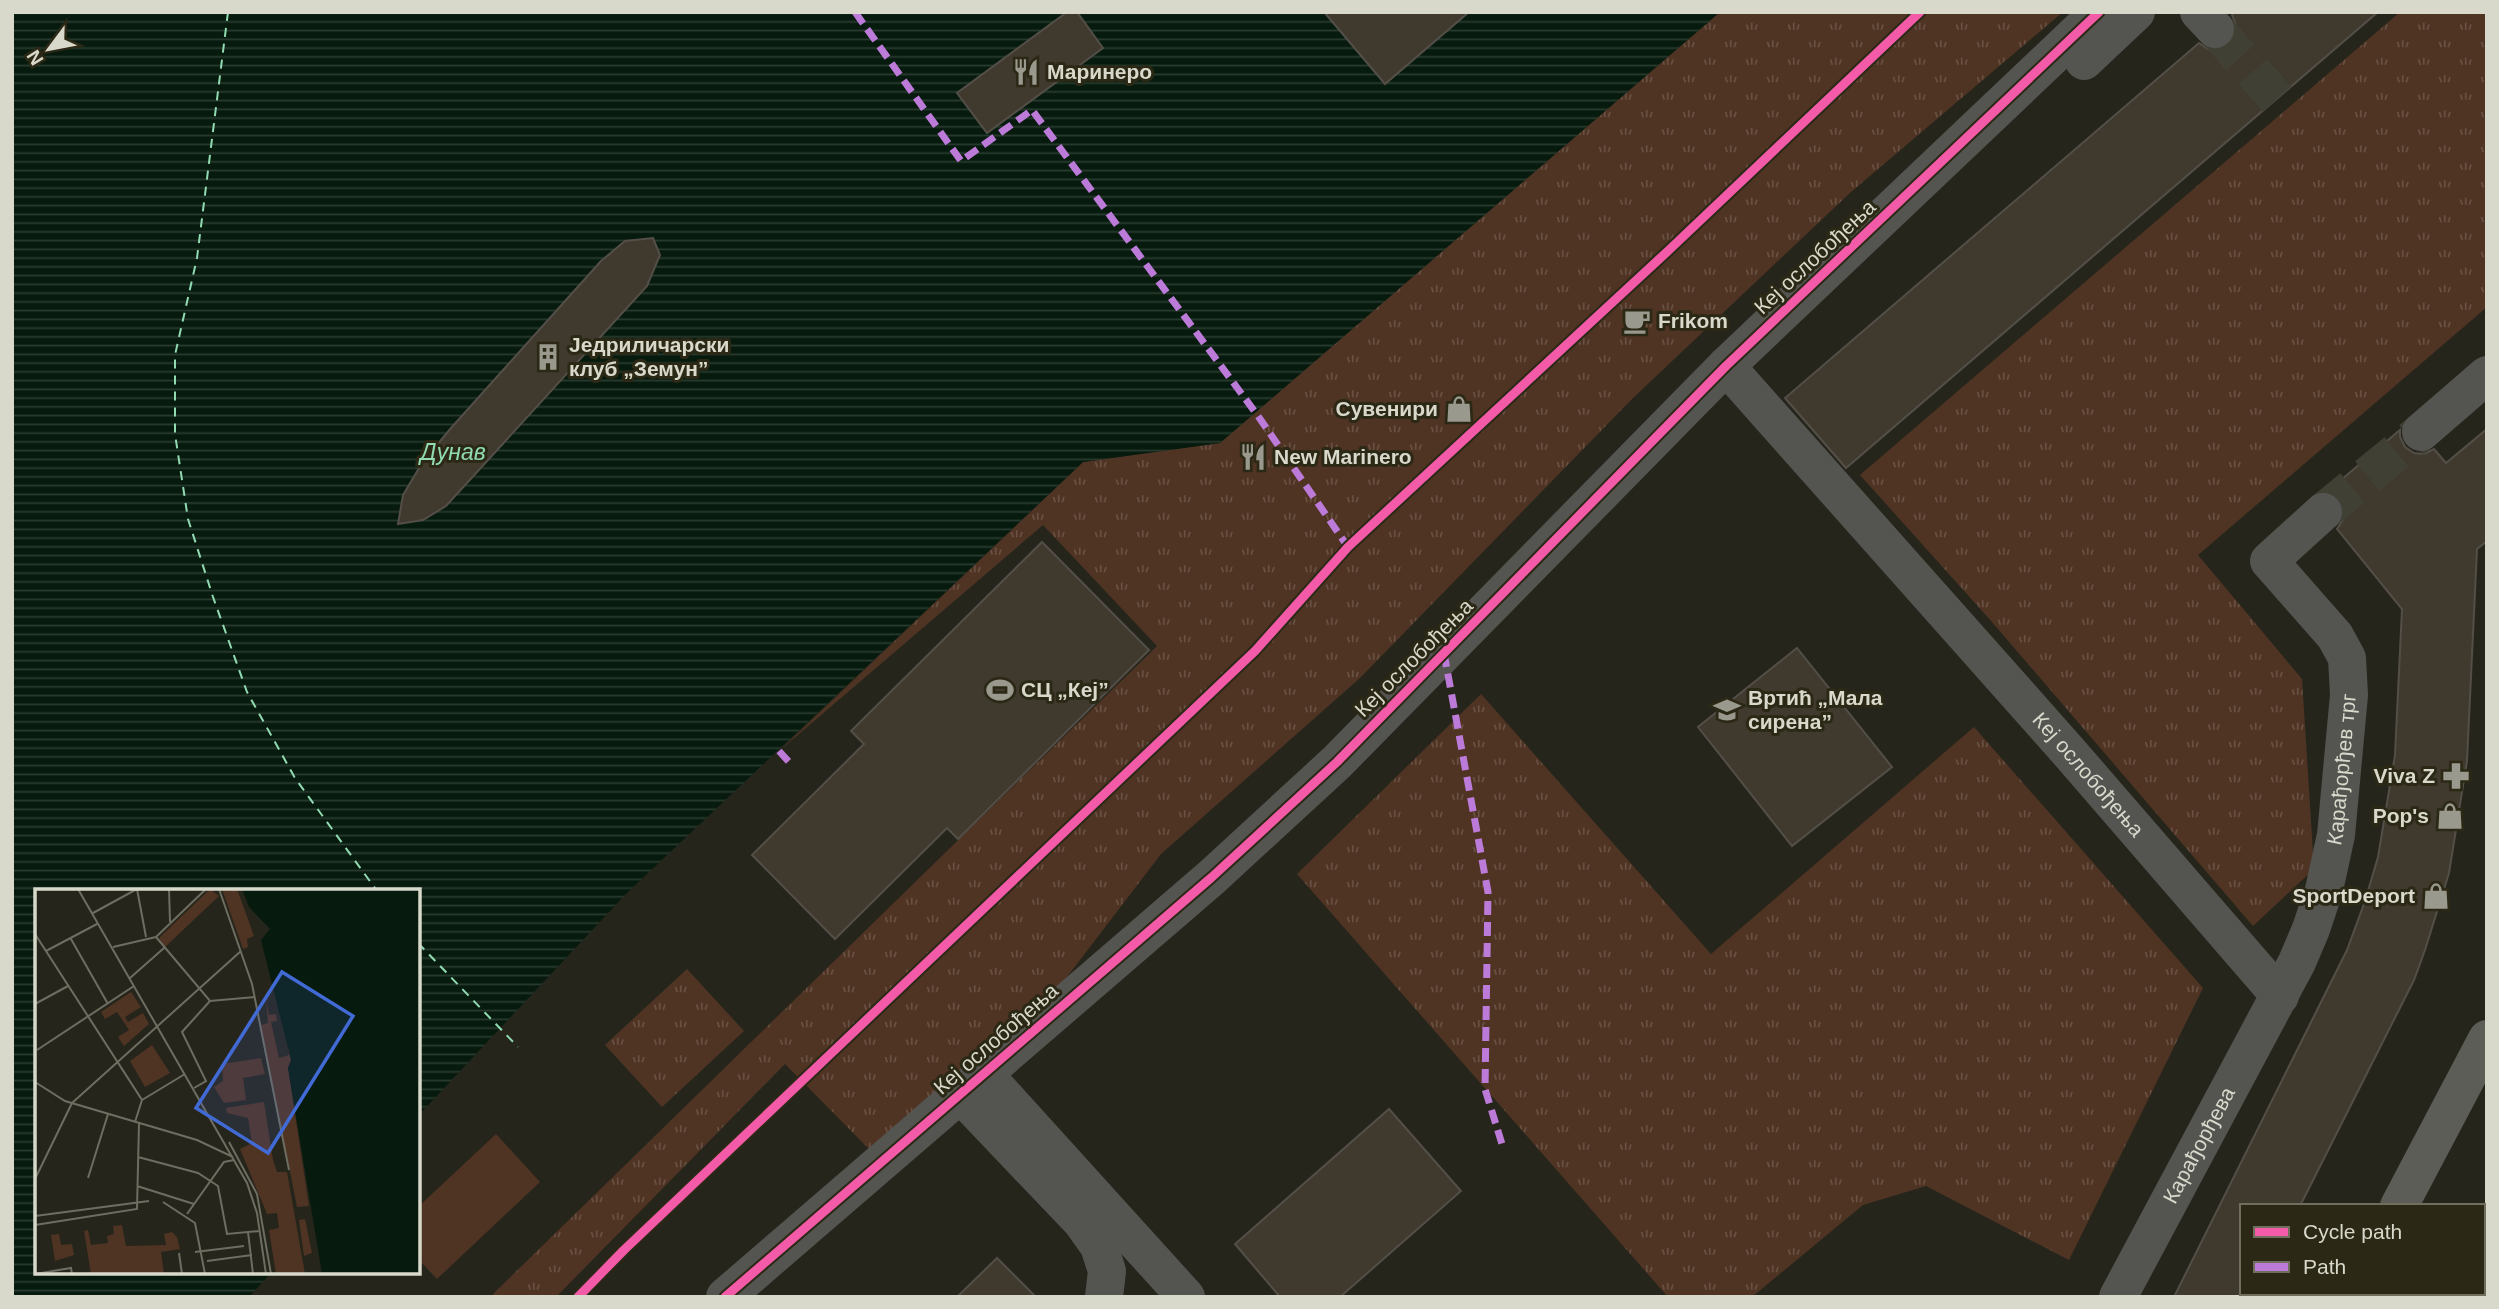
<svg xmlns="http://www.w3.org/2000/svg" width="2499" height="1309" font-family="Helvetica,sans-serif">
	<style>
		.grass { fill: url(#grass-tufts) }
		.garden { fill: #4f3323 }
		.water { fill: url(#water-rules) }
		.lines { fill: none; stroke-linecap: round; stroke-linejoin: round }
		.ferry { stroke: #91dbb2; stroke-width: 2; stroke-dasharray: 9 7; stroke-linecap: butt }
		.building { fill: #403a2e; stroke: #534f48; stroke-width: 2 }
		.minor-tunnel { stroke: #414035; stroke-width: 38; stroke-dasharray: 38 19; stroke-linecap: butt }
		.minor { stroke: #545551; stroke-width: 38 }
		.major { stroke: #5c5d57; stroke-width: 38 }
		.quiet { stroke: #bd7bd9; stroke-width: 7; stroke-dasharray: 14 7; stroke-linecap: butt }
		.cycleway-casing { stroke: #2b2916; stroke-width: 13 }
		.cycleway { stroke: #f35aa7; stroke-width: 9 }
		.labels { text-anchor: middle; stroke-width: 6; stroke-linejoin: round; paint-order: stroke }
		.poi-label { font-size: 21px; font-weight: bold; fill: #d8d8cb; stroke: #2b2916; text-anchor: start }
		.street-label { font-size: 21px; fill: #d8d8cb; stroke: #2b2916 }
		.water-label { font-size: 23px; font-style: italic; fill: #91dbb2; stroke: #2b2916 }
		.inset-river { fill: none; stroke: #061a0e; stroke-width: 3.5 }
		.inset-road { fill: none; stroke: #6d6d61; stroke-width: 2 }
		.view { fill: #426ad5; fill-opacity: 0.15; stroke: #426ad5; stroke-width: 3.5 }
		.inset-edge { fill: none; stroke: #d8d8cb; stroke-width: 3.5 }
	</style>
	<defs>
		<pattern id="grass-tufts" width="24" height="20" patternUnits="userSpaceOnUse" patternTransform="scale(1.75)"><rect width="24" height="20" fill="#4f3323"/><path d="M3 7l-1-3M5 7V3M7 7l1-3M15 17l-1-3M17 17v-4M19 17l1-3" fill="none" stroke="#685042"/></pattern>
		<pattern id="water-rules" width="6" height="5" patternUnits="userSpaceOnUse" patternTransform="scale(1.75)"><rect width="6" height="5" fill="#061a0e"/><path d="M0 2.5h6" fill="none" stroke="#2a3b30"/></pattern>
	</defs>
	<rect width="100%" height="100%" fill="#26251b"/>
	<path class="grass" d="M1720,12H2063L1851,192L1632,399L1360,678L1161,854L1057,990L870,1150L785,1064L556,1297H495L493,1294L1157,646L1043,525L779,751L1083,462L1220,443Z
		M2400,12H2487V307L2198,555L2302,679L2314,869L2253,926L1992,622L1860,475Z
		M1481,694L1711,954L1974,727L2203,988L2069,1260L1926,1186L1863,1205L1752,1297H1668L1297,874Z
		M687,969L744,1031L662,1107L605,1045Z"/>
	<path class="garden" d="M496,1134L540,1182L437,1279L418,1259V1207Z"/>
	<path class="water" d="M12,12H1720L1220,443L1083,462L627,893L418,1116V891H37V1272H272L249,1297H12Z"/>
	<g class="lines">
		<path class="ferry" d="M228,12L197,258L175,355V434L188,519L213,597L247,692L295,778L377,891
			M418,943L518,1047"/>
	</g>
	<path class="building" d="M1067,12H1077L1103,48L987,133L957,93Z
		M1324,12H1469L1385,84Z
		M2235,12H2378L1846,468L1785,398L2199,43L2209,50H2219L2229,45L2236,35V25L2232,15Z
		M653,238L660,255L647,286L446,506L423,520L398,524L403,495L422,463L451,428L601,261L625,241Z
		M2487,429V541L2477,549L2467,761L2449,873L2425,950L2414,980L2300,1206H2242V1297H2174L2347,950L2365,901L2378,857L2395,755L2402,609L2337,529L2344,518V507L2339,497L2328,491L2400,430V437L2405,447L2414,453L2424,454L2434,449L2446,463Z
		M1042,542L1149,650L958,839L947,828L835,939L752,855L864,744L851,731Z
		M1797,648L1892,767L1792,846L1698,727Z
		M1389,1109L1461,1191L1340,1297H1280L1235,1244Z
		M997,1258L1036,1297H957Z"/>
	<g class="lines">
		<path class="minor-tunnel" d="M2215,29L2277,99
			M2323,512L2421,432"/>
		<g class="minor">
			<path d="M2199,12L2215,29"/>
			<path d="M2084,61L2136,12"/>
			<path id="s1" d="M1726,366L2068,751L2280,996"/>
			<path d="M2421,432L2487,375"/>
			<path d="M983,1073L1186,1297"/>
			<path d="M960,1094L1082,1222L1099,1246L1107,1271L1104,1297"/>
			<path d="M725,1297L1212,877L1337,762L1726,366L2099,12"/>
			<path id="s2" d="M2118,1297L2297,962L2311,929L2324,890L2336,835L2349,695L2347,658L2335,636L2269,561L2323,512"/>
		</g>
		<path class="major" d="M2399,1206L2487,1039
			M2352,1297L2354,1293"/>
		<path class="quiet" d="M855,12L961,161L1032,110L1258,416L1348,547
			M1444,653L1488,892L1485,1089L1502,1144
			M779,751L791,764"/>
		<defs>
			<path id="cycleway" d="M578,1297L624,1250L1255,651L1348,547L1669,250L1920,12
				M725,1297L1212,877L1337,762L1726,366L2099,12"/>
		</defs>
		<use href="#cycleway" class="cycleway-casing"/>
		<use href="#cycleway" class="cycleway"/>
	</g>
	<defs>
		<symbol id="restaurant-bare" viewBox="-9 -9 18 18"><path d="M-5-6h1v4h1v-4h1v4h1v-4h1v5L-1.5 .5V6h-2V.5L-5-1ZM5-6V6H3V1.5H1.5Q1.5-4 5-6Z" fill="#9a998d" stroke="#2b2916" stroke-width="2.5" paint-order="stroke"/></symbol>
		<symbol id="cafe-bare" viewBox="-9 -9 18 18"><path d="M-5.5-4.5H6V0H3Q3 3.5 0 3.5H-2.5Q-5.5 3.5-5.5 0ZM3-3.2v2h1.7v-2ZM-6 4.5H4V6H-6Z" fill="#9a998d" stroke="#2b2916" stroke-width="2.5" paint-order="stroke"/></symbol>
		<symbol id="building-bare" viewBox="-9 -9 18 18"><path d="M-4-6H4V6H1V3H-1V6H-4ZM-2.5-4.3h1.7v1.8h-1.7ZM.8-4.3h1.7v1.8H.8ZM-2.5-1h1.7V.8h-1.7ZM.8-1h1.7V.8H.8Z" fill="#9a998d" stroke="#2b2916" stroke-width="2.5" paint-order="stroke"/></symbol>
		<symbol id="shop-bare" viewBox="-9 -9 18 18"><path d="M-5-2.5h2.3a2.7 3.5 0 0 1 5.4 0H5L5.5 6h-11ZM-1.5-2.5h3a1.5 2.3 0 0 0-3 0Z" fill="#9a998d" stroke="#2b2916" stroke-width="2.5" paint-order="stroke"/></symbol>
		<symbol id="stadium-bare" viewBox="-9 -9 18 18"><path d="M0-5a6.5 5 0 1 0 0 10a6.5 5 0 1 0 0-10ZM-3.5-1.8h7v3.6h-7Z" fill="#9a998d" stroke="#2b2916" stroke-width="2.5" paint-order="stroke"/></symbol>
		<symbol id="school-bare" viewBox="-9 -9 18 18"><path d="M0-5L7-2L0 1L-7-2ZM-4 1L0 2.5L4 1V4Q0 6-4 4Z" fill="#9a998d" stroke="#2b2916" stroke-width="2.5" paint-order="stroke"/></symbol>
		<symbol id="pharmacy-bare" viewBox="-9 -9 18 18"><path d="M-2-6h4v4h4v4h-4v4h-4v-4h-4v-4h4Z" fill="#9a998d" stroke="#2b2916" stroke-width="2.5" paint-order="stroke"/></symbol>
	</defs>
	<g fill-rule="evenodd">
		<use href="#restaurant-bare" x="1007" y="53" width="38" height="38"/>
		<use href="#cafe-bare" x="1618" y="302" width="38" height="38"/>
		<use href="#building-bare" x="529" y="338" width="38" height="38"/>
		<use href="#shop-bare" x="1440" y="390" width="38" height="38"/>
		<use href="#restaurant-bare" x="1234" y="438" width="38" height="38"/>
		<use href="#stadium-bare" x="981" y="671" width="38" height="38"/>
		<use href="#school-bare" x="1708" y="691" width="38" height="38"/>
		<use href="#pharmacy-bare" x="2437" y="757" width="38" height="38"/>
		<use href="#shop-bare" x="2431" y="797" width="38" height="38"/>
		<use href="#shop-bare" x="2417" y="877" width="38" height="38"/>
	</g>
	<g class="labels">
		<g class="poi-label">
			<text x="1047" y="79">Маринеро</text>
			<text x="1658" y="328">Frikom</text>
			<text x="569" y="352">Једриличарски<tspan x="569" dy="24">клуб „Земун”</tspan></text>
			<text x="1438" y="416" text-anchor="end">Сувенири</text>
			<text x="1274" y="464">New Marinero</text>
			<text x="1021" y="697">СЦ „Кеј”</text>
			<text x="1748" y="705">Вртић „Мала<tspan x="1748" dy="24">сирена”</tspan></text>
			<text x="2435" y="783" text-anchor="end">Viva Z</text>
			<text x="2429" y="823" text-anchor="end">Pop's</text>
			<text x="2415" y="903" text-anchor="end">SportDeport</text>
		</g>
		<g class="street-label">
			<text transform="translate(1815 257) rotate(-43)" y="7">Кеј ослобођења</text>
			<text transform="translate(1414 658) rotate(-45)" y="7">Кеј ослобођења</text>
			<text dy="7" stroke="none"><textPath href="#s2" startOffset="579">Карађорђев трг</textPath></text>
			<text dy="7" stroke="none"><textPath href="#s1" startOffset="546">Кеј ослобођења</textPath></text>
			<text transform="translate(996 1039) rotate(-41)" y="7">Кеј ослобођења</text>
			<text dy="7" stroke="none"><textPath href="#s2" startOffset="172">Карађорђева</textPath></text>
		</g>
		<g class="water-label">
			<text x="453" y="460">Дунав</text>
		</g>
	</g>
	<g transform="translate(35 889)">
		<rect width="385" height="385" fill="#26251b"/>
		<path d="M175,0L184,7L129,59L124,49ZM187,0H202L219,47L212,50L213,58L208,60ZM96,103L106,118L90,128L93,133L108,124L114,135L89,157L83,148L94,141L82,123L70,130L66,123ZM231,110L234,126L241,125L242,132L236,133L244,169L254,166L251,144L256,171L253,179L274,317L262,318L226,136L233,134ZM117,156L135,184L110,198L95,172ZM226,169L230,185L208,189L211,211L189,214L179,198L188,192L187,175ZM229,213L238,271L242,283H252L270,385H241L234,341L244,339L242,324L232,325L205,260L217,254L213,229L192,224L191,219ZM270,330L277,364L269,367L264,331ZM87,336L91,357L131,356L129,345L137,343L142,348L145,360L126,363L129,385H56L49,342L53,341L56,356L73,354L72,347L79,345L78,337ZM24,345L26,356L37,355L39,366L20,372L16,346Z" fill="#4f3323"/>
		<path d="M207,0H385V385H287L253,179L256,171L226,51L235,40L214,18Z" fill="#061a0e"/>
		<path class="inset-river" d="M244,120H284L351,170L385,178"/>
		<path class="inset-road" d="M43,0L212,294L222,324L231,385M102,0L111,48M134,0L135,33M184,0L217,95L254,281M58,24L102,0M0,45L107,211L100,233M121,48L175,112L220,108M121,48L171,0M36,50L73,115M78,58L121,48M11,62L62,35M95,89L129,59M0,115L33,97M2,161L99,97M0,193L30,212L162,251L198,268M159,199L171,192L147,143L175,112M107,211L150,185M37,214L206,62M194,253L222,305L236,385M103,268L163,284L183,297L192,345L225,342M53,289L73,225M0,290L37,214M102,297L159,315M128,313L160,334L170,385M152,325L189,273L199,271M0,327L114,312M0,336L102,320L104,234M213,343L218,385M160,363L209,357M144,364L147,385M172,372L217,366M0,385L36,379L37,385"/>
		<path class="view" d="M247,83L318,127L233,264L161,219Z"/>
		<rect width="385" height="385" class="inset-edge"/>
	</g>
	<rect width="2499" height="1309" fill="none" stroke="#d8d8cb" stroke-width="28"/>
	<rect x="2240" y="1204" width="245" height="91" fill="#2b2916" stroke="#706f5e" stroke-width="2"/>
	<rect x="2254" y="1227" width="35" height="10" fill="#f35aa7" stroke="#706f5e" stroke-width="2"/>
	<text x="2303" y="1239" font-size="21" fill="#d8d8cb">Cycle path</text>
	<rect x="2254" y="1262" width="35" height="10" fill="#bd7bd9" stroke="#706f5e" stroke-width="2"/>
	<text x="2303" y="1274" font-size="21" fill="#d8d8cb">Path</text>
	<g transform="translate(49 49) rotate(238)" stroke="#2b2916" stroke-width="5" paint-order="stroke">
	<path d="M0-5L12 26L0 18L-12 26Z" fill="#d8d8cb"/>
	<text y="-10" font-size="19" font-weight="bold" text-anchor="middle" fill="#d8d8cb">N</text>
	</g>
</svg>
